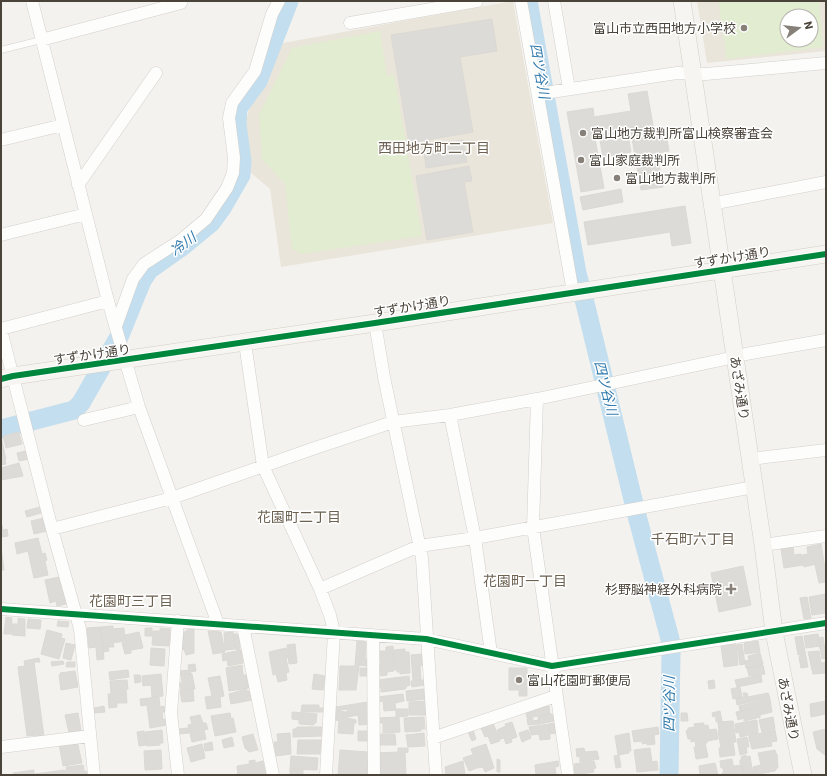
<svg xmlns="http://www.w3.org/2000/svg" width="827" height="776" font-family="'IBM Plex Sans','Noto Sans JP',sans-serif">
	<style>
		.education { fill: #eae5da; fill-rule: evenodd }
		.green { fill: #e2ecd0; fill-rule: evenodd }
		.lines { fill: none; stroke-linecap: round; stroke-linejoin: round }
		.river { stroke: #c2deef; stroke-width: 19 }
		.building { fill: #dddbd7; stroke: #dcd9d4 }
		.lane-casing { stroke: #d2d0cc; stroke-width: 7 }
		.street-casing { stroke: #d2d0cc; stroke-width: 13 }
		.secondary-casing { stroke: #d2cfc5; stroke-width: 18 }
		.lane { stroke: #fdfdfc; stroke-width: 6 }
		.street { stroke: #fdfdfc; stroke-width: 12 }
		.secondary { stroke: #f7f5f1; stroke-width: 17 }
		.cycleway-casing { stroke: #fff; stroke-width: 8 }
		.cycleway { stroke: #00873e; stroke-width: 6 }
		.poi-dot { fill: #868079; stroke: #fff; stroke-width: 1.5 }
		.labels { text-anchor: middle; stroke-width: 3; stroke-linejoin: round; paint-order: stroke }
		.poi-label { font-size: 13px; fill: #4a433a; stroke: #fff; text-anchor: start }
		.street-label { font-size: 13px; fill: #4a433a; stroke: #fff }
		.water-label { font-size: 14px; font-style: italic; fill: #327bad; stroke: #fff }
		.neighbourhood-label { font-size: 14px; fill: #6d6151; stroke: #fff }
	</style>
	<rect width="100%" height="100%" fill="#f4f2ee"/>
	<path class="education" d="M513,1L553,223L281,267L270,189L250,172L245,126L250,105L283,43Z
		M697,1H826V51L707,63ZM787,16H811V40H787Z"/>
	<path class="green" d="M718,1H819L823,47L727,59ZM787,16H811V40H787Z
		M380,31L387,76L394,74L422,236L302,254L292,249L285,184L262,159L259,115L292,48Z"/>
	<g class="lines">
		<path class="river" d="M528,1L577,273L586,307L637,516L670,639L671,654L669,775
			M1,429L74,410L81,403L120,335L137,293L142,281L149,270L183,246L211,223L222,208L241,175L242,161L237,124L238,108L258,81L289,1"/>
	</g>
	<path class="building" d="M492,19L497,51L460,57L473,132L409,143L391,35Z
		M647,91L654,131L665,129L669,151L657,153L663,187L641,190L630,127L594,133L604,188L581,192L567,112L593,108L594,117L631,111L628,94Z
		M627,130L631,152L603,157L599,135Z
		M463,140L467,162L426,168L423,146Z
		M469,166L472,181L464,182L473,232L427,240L416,176Z
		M621,189L623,202L583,210L580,197Z
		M685,206L691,243L672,246L670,232L588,245L584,222Z
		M19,432L22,444L6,448L3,436Z
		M1,437L6,459L5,460L6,464L1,465Z
		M26,451L29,459L19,461L17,453Z
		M19,463L23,476L1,480V468Z
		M40,507L41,513L27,517L25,511Z
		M44,518L47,531L34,534L31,521Z
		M1,522L3,530L7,529L8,536L1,537Z
		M38,538L42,554L45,553L47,560L45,561L48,575L34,578L28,551L17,554L15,543Z
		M821,544L824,562L804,567L802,555L808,554L807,547Z
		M1,547L4,570H1Z
		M793,547L794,555L801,554L803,565L784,568L781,549Z
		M826,563V582L819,583L815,565Z
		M743,566L751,605L719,612L711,573Z
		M59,577L66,604L57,606L56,601L50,603L45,580Z
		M826,594V613L812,615L809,597Z
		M807,597L811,618L804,619L800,598Z
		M6,617L12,618L11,634H4Z
		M18,618L25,619V636L12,635V624H18Z
		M28,619L41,620L40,629L27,628Z
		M58,621L69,622L68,627L57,626Z
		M113,626V629L124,628L125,641L113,643L114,647H108L109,651L103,652L101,627Z
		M101,627L104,659L97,660L96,647L89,648L87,628Z
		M145,628H152V636H145Z
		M160,628L170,629L169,646L152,645L153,631H160Z
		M189,629H194V653L186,655L184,649L182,650L183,633Z
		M47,630L62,634L61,638L65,639L59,659L41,654Z
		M208,631L221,632L225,652L213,654Z
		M139,632L143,648L131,650V653L125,654L122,643L126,642L125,635Z
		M233,632L235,649L225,650L224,633Z
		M234,634H237L239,636L240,649L236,650Z
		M818,634L820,646L806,648L804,636Z
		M802,636L808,667L801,668L799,657L801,656L800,655H798L795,637Z
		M823,637L826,658L822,659L818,638Z
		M357,641L366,642L365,659H369V666L355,665Z
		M758,641L760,652L745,654L744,643Z
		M66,643L75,645L71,660L63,658Z
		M295,644L297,663L289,664L287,645Z
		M736,644L738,665L724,667L721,646Z
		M742,644L745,664L740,665L737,645Z
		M393,646L394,671L387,672V675L381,676L380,673H378V664H381L380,651H386V647Z
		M151,648L165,649L164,666L150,665Z
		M286,648L288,658H286L289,672L286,673L287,680L278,682L276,674L273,675L269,652Z
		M405,649V652H409L410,673L400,674V672H397V670H395L394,650Z
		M241,650L243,663L228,666L227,660L223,661L222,654Z
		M819,651L821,663L826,662V673L813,674L808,652Z
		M760,653L763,664L746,668L745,661L749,660L748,656Z
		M423,654L424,665L420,666L421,680H413L411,655Z
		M39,658L40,662H34L44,737L36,738V735L27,736L18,667L25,666L24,661Z
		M63,661L64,664L52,666L51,662Z
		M67,662H75V667H66Z
		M195,664L196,671L190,672L191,674L181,675L180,671L189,670L188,665Z
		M242,665L243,675H247L249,688L229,691L226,668Z
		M763,665L765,674L749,676L747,668Z
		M340,666H359L356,690H339Z
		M360,668H370V676H360Z
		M509,668H527V696H519V690H509Z
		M128,670L129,677L110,680L109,672Z
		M75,671L78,687L61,690L59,675H61L60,673Z
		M161,674L163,696L152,697L151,685L143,686L142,676Z
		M192,674L195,689L181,690L180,683H182L181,675Z
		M314,674L325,676L323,690L312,689Z
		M134,675H140L141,682L135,683Z
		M761,675L762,682L737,687L735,680Z
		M220,676L224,696L220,697L221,707L207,709L205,697L212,696L208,678Z
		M409,676L410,685L407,686L405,689L381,692V687H379L378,680Z
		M127,680L128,689H126L127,703H117V707L109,708L108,694H111L110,681Z
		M424,680L425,685L412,687L411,681Z
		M714,680L715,688L709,689L708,681Z
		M740,687L742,697L733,699L731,689Z
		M193,689L194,701L182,702L180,691Z
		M246,689L247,691H250L252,700L231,704L229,694Z
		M424,689L425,699L407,701L406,691Z
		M743,693H747L748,697L768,693L770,698L737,705L736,699L744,697Z
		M403,694L404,701L395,703L396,710L384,711L383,701L378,702L377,697Z
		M159,697L160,707L164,706L165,712H162L163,720L166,719L167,725L150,728L147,705L141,706L140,699Z
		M770,699L771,705L740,711L739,706Z
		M426,701V715H409V702Z
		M826,701V714L811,717L810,704Z
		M368,702L370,724L359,725L358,715L348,717L347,709L337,711L336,707Z
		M302,705H319V708H325V712H301Z
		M104,706L105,712L94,713V708Z
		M549,706L550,714L527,718L526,712L533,710V709Z
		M771,706L772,712L760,715V718H758L757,713H755L754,709Z
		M396,709H408V716L396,717Z
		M753,709L754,714L756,713L757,718L744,721V718L738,720L736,712Z
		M336,711L347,712V718L356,720V723H354L353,734L338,733L339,721L336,720Z
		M720,711L722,721L716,722V716L713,717L712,713Z
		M292,712L317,714L316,723H314V725L299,724V720L292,719Z
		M78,713L81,731L69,733L65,715Z
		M230,713L231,719L233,718L236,732L215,736L211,716Z
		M681,713H687L688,721H681Z
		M552,714L555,721L539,724L538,717Z
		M200,715L203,723H206L208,729L204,730L206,739L192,742L188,725L192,724L190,717Z
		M399,717L400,732L383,733V723H377V718Z
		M424,717L425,729H421V731L405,732L404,718Z
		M773,717L775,729L762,732L759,720Z
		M533,718V721L538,720L539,724L528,725L527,719Z
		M756,720L757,721L758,733L740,737L739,732L736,733L735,724Z
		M733,721L736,742H733L735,755L720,757L719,748H721L718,731H719L718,722Z
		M512,722L517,737L511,739L512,742L506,744L504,738L500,739L497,730L506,726L505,724Z
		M493,723L500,741L491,744L488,736L485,737L481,728Z
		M555,723L556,733L550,734L549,724Z
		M704,723V726L708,725L709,730L716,729L718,739L707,741V743H705L708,757L696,759L694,747H696L695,741L691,742V739H688L686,731L688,730V728L695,727L694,724Z
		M549,724L550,739L540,740L539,734L531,735L529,727Z
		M297,727H323V736L293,737V729H296Z
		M658,727L659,734L654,735L655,744L647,745V743L642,744V741L634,742L632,731Z
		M188,728L189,733L179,734V729Z
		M826,729V755H825L817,749L813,732Z
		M162,730L163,743H160V745L147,746L145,732Z
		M473,730L476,739L472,741L468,732Z
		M528,730L531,738L522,742L519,733Z
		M775,730L777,741L771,742L772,746L752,749L750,741H749V736Z
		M144,731L146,745L139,746L137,732Z
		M358,731H370V741H358Z
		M290,733L291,754L276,756L274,742H278L277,734Z
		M424,733L425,746L408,747L406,735Z
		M629,733L631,751H629V753L618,755L615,736Z
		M253,734L258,750L249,752L245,748L242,737Z
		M377,734H395L396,745H378Z
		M232,737L234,746L224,748L222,740Z
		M747,737L749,747H746L747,753L740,755L737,739Z
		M298,740H321L320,754H297Z
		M77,741L82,763L63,766L59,744Z
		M212,742L213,750L205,751L204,744Z
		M202,744L205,758L191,762L187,748Z
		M486,744L494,768L485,772L483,767L478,768L471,749Z
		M398,748H408V752L405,753L406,775H377V753L398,752Z
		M584,748L585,752L597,751L599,759L580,762V756L577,757L576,749Z
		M650,748L652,762L657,761L658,770L637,772L634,750Z
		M161,750L162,769L145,770L144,751Z
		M340,750L368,752L367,775H338Z
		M775,750L776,754H777L778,767L775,771L754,775L753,767L761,765L758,753Z
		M472,755L477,768L469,771L463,758Z
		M619,755L621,767L616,768L614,756Z
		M746,755V757L750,756L753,775H744L742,764H740V760L742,759L741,757L743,756Z
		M291,756L318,758L317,770L290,769Z
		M497,759L500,760V772H497Z
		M732,759L735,775H722V773H724L723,768H721L720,761Z
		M255,760V763L263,761L266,775H252L249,761Z
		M463,761L465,774L446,775L445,767Z
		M558,761L559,766L555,767L556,774L536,775L535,765Z
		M594,761L596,768L593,769L594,772L575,775L574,764Z
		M715,763L718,775H700L699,766Z
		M249,764L251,775H238L237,766Z
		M83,765L84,771H86L87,775H67L66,767Z
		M742,765L743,775H736L734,766Z
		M290,769H303V775H290Z
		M34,770V774L65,770L66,775H14L13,773Z"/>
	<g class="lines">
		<defs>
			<path id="lane" d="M1,50L41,40"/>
			<path id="street" d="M32,1L108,301L139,407L218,624
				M521,1L573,292
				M554,1L569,89
				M350,23L477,1
				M41,40L181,3L180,1
				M538,94L677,73L706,74L826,63
				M1,140L63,125
				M78,185L156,73
				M711,204L826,182
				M1,235L86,214
				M375,323L384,377L422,558L436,775
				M116,326L133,279L144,264L181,240L206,219L227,188L233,173L234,158L229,118L232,103L255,71L272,14L279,1
				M1,329L108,301
				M1,330L52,529L80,629L94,775
				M245,343L263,466L320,589L330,615L334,632L326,775
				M537,399L533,527L568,775
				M450,415L475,538L491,653
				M84,420L139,407
				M750,459L826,450
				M52,529L172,498L315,448L393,422L450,415L537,399L721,360L746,354L826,340
				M763,545L826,536
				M320,589L419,546L475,538L754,487
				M1,609L426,639L552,666L826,623
				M243,626L273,775
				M373,635L374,775
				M433,738L556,696
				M1,747L90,736
				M178,775L171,713L178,621"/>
			<path id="secondary" d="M682,1L763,545L774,632L803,775
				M1,379L13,376L375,323L826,254"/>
		</defs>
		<use href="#lane" class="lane-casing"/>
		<use href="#street" class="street-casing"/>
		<use href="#secondary" class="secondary-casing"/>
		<use href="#lane" class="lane"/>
		<use href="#street" class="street"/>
		<use href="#secondary" class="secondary"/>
		<defs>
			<path id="cycleway" d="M1,379L13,376L375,323L826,254
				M1,609L426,639L552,666L826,623"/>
		</defs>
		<use href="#cycleway" class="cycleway-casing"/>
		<use href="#cycleway" class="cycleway"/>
	</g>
	<g class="poi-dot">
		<circle cx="744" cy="28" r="4"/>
		<circle cx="583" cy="133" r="4"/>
		<circle cx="581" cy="160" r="4"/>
		<circle cx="617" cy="178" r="4"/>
		<path d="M729 583h4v4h4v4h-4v4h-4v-4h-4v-4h4z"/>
		<circle cx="519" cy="680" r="4"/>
	</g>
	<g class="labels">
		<g class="poi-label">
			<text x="736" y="33" text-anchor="end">富山市立西田地方小学校</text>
			<text x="591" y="138">富山地方裁判所富山検察審査会</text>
			<text x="589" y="165">富山家庭裁判所</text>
			<text x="625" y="183">富山地方裁判所</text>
			<text x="722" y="594" text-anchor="end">杉野脳神経外科病院</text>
			<text x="527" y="685">富山花園町郵便局</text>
		</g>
		<g class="street-label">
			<text transform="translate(732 257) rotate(-9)" y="5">すずかけ通り</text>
			<text transform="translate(412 306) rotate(-9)" y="5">すずかけ通り</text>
			<text transform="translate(92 354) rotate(-8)" y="5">すずかけ通り</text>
			<text transform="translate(740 388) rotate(81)" y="5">あざみ通り</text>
			<text transform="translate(789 709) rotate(79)" y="5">あざみ通り</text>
		</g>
		<g class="water-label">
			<text transform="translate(540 71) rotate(80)" y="5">四ツ谷川</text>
			<text transform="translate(183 244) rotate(-37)" y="5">冷川</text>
			<text transform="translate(606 388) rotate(76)" y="5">四ツ谷川</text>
			<text transform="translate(669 704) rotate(-90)" y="5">四ツ谷川</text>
		</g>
		<g class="neighbourhood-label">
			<text x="434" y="153">西田地方町二丁目</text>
			<text x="299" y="522">花園町二丁目</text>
			<text x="693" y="544">千石町六丁目</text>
			<text x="525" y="586">花園町一丁目</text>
			<text x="131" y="606">花園町三丁目</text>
		</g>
	</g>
	<rect width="827" height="776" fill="none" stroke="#4a433a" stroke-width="4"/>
	<g transform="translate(799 28) rotate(75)"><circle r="19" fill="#ffffff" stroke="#b7b4b0"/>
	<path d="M0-3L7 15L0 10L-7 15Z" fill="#868079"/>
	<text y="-6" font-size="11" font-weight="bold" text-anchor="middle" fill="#4a433a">N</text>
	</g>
</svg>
